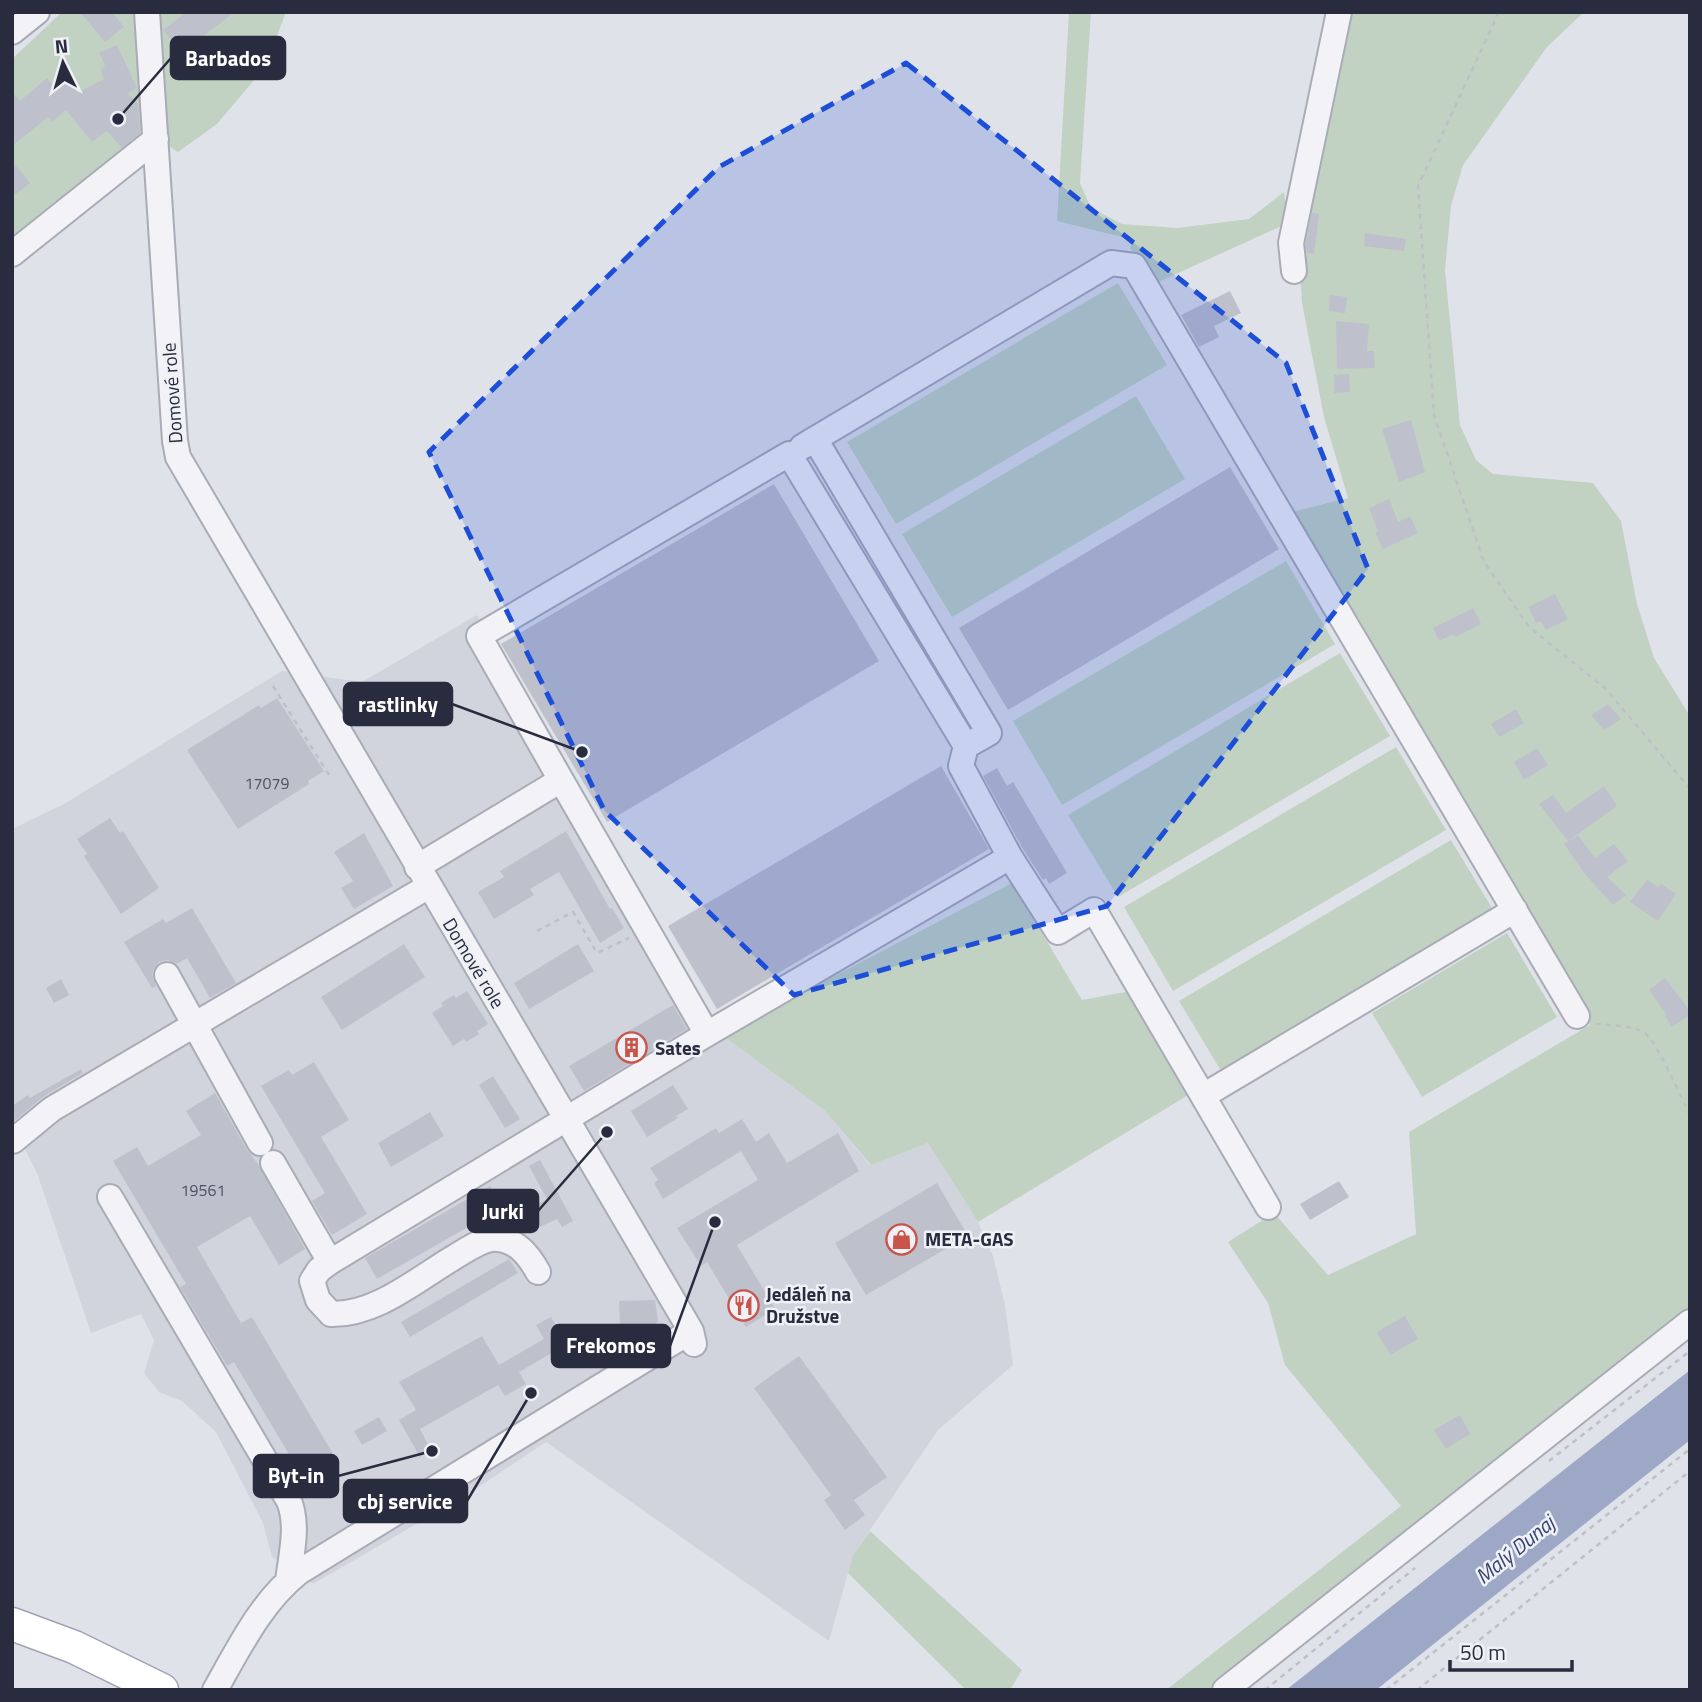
<svg xmlns="http://www.w3.org/2000/svg" width="1702" height="1702" font-family="'Titillium Web',sans-serif">
	<style>
		.built { fill: #d2d4dd }
		.green { fill: #c2d2c2 }
		.water { fill: #9da8c7 }
		.building { fill: #bec0cb }
		.lines { fill: none; stroke-linecap: round; stroke-linejoin: round }
		.minor-casing { stroke: #a9abb6; stroke-width: 28 }
		.major-casing { stroke: #a0a3b4; stroke-width: 35 }
		.path { stroke: #bebfc7; stroke-width: 2.5; stroke-dasharray: 5 5; stroke-linecap: butt }
		.minor { stroke: #f3f3f7; stroke-width: 24 }
		.major { stroke: #fff; stroke-width: 32 }
		.marked { fill: #1d4ed8; fill-opacity: 0.2; stroke: #1d4ed8; stroke-width: 5; stroke-dasharray: 14 9; stroke-linejoin: round }
		.labels { text-anchor: middle; stroke-width: 5; stroke-linejoin: round; paint-order: stroke }
		.number-label { font-size: 16px; fill: #4e5162 }
		.street-label { font-size: 19px; fill: #292c3f; stroke: #f0f1f6 }
		.poi-label { font-size: 19px; font-weight: bold; fill: #292c3f; stroke: #f0f1f6; text-anchor: start }
		.water-label { font-size: 21px; font-style: italic; fill: #354272; stroke: #f0f1f6 }
		.leader { fill: none; stroke: #292c3f; stroke-width: 2.5 }
		.callout-dot { fill: #292c3f; stroke: #f0f1f6; stroke-width: 2.5 }
		.callout { fill: #292c3f; stroke: #292c3f; stroke-width: 2.5 }
		.callout-label { font-size: 21px; text-anchor: middle; font-weight: bold; fill: #fff }
	</style>
	<rect width="100%" height="100%" fill="#e0e2e9"/>
	<path class="built" d="M477,615L722,1035L824,1110L870,1165L928,1143L978,1222L993,1256L1005,1305L1013,1365L938,1430L853,1555L829,1641L546,1442L468,1494L313,1584L272,1557L263,1523L216,1432L182,1401L159,1392L144,1373L154,1340L141,1314L91,1333L37,1173L12,1124V829L64,804L282,671L362,682Z"/>
	<path class="green" d="M62,12H286L265,67L217,124L178,152L150,135L12,244V59Z
		M1069,12H1091L1080,183L1091,208L1122,224L1178,228L1249,219L1284,192L1288,223L1154,284L1130,248L1134,240L1057,221Z
		M1348,12H1584L1547,47L1463,165L1451,206L1445,270L1460,425L1476,460L1493,474L1593,483L1621,521L1637,604L1654,658L1690,716V1317L1421,1529L1210,1690H1166L1401,1506L1285,1365L1268,1303L1228,1242L1274,1213L1328,1275L1416,1234L1409,1132L1590,1025L1288,513L1348,498L1324,417L1302,303L1298,236Z
		M1118,283L1167,365L896,524L847,442Z
		M1136,396L1185,479L952,617L902,534Z
		M1286,561L1335,644L1062,805L1013,721Z
		M1340,653L1390,736L1118,897L1068,815Z
		M1396,747L1446,830L1173,991L1124,907Z
		M1451,840L1501,923L1229,1084L1179,1001Z
		M1012,883L1082,1000L1136,990L1195,1091L978,1222L928,1143L871,1165L824,1110L722,1035Z
		M1507,933L1557,1017L1422,1097L1372,1013Z
		M870,1531L1022,1670L1010,1690H966L848,1573L853,1555Z"/>
	<path class="water" d="M1690,1370V1440L1376,1690H1286Z"/>
	<path class="building" d="M80,12H112L124,27L105,42Z
		M187,12H235L181,53L163,30Z
		M117,45L137,88L127,93L138,103L140,133L122,148L107,131L92,142L66,110L52,122L48,117L12,146V92L20,101L47,78L53,86L64,76L78,93L104,79L101,70L105,65L99,53Z
		M12,161L30,183L12,197Z
		M1312,213L1319,214L1314,254L1307,253L1306,244Z
		M1365,233L1406,239L1404,251L1364,246Z
		M1230,291L1241,313L1214,326L1219,337L1199,347L1181,315Z
		M1330,295L1347,297L1345,313L1329,311Z
		M1336,321L1369,324L1367,351H1374L1375,368L1337,369Z
		M1349,374L1350,392L1334,393V375Z
		M1411,420L1425,472L1399,482L1382,429Z
		M1230,467L1279,549L1008,710L959,628Z
		M774,484L879,661L607,822L501,644Z
		M1389,499L1398,522L1410,516L1418,533L1383,549L1375,532L1378,531L1369,508Z
		M1555,594L1568,619L1546,630L1541,621L1536,623L1528,607Z
		M1473,608L1481,624L1455,637L1453,634L1439,641L1433,628Z
		M277,698L324,771L308,781L309,784L238,829L187,750L259,705L261,708Z
		M1608,704L1621,719L1604,730L1591,715Z
		M1516,709L1524,723L1499,737L1491,724Z
		M1537,748L1548,765L1524,780L1514,762Z
		M941,766L989,849L717,1009L668,926Z
		M997,768L1007,786L1013,782L1067,873L1049,884L1046,878L1043,880L1023,849L983,776Z
		M1604,786L1617,806L1568,841L1539,804L1553,795L1566,813Z
		M110,818L120,833L123,831L159,888L121,914L84,856L87,854L77,839Z
		M566,831L610,909L612,908L624,928L600,943L559,872L530,889L534,895L494,919L478,892L504,877L500,871Z
		M364,833L393,886L354,909L341,888L353,881L334,852Z
		M1578,835L1595,858L1614,844L1628,861L1607,877L1626,895L1613,905L1584,873L1564,844Z
		M1647,880L1658,887L1661,884L1676,894L1658,921L1630,902Z
		M192,908L236,983L210,998L187,958L177,964L168,960L159,962L154,968L152,975L156,986L152,988L124,942L163,919L166,923Z
		M404,944L425,977L342,1030L321,997Z
		M578,944L594,971L529,1009L514,983Z
		M1665,978L1690,1011V1015L1672,1027L1665,1016L1667,1015L1649,990Z
		M61,979L69,995L54,1003L46,988Z
		M467,991L488,1024L477,1031L479,1034L466,1042L464,1039L453,1046L432,1013L443,1006L441,1003L454,995L456,998Z
		M673,1005L687,1029L584,1091L569,1066Z
		M314,1062L349,1120L321,1137L367,1214L332,1235L312,1201L325,1193L261,1086L289,1070L292,1075Z
		M81,1069L83,1073L44,1096L13,1122L12,1106L28,1095L30,1098Z
		M493,1076L520,1119L505,1128L479,1085Z
		M673,1085L688,1109L676,1116L678,1118L647,1137L631,1111Z
		M215,1093L247,1150L258,1164L305,1249L279,1265L250,1216L197,1247L241,1323L252,1317L339,1464L306,1483L234,1362L227,1366L180,1287L186,1284L113,1161L137,1147L148,1166L201,1135L186,1111Z
		M430,1112L444,1136L391,1167L378,1143Z
		M742,1119L756,1142L769,1133L787,1163L838,1133L859,1171L737,1245L775,1309L746,1327L707,1262L701,1266L677,1228L758,1180L741,1151L663,1199L654,1183L658,1180L650,1168L716,1128L719,1133Z
		M540,1160L573,1221L562,1227L557,1219L533,1230L523,1211L547,1199L529,1166Z
		M1339,1181L1349,1197L1310,1220L1300,1204Z
		M937,1183L968,1236L866,1295L835,1243Z
		M490,1186L503,1207L377,1279L365,1258Z
		M509,1259L518,1273L410,1337L401,1322Z
		M655,1300L658,1321L649,1334H637L638,1346L634,1348L621,1349L619,1301Z
		M1405,1316L1418,1339L1390,1355L1377,1332Z
		M551,1317L567,1344L519,1372L526,1384L505,1396L498,1385L420,1429L431,1450L420,1457L399,1420L416,1410L399,1382L482,1336L499,1365L544,1339L536,1325Z
		M799,1356L887,1477L854,1500L865,1515L845,1530L824,1500L831,1495L754,1388Z
		M1460,1415L1470,1434L1446,1449L1434,1430Z
		M379,1417L387,1431L362,1445L354,1431Z"/>
	<g class="lines">
		<defs>
			<path id="minor" d="M147,12L175,441L178,457L691,1331L694,1344
				M12,32L37,12
				M12,254L156,139
				M1294,271L1291,243L1339,12
				M815,439L1111,263L1134,266L1577,1016
				M802,447L815,439L989,733L966,746
				M561,780L707,1034
				M1010,857L1058,932L1094,910L1268,1207
				M417,867L561,780L479,636L789,454L966,746L961,766L1010,857L707,1034L330,1262L319,1270L312,1281L318,1300L331,1314C376,1315 416,1280 453,1258C465,1251 484,1237 498,1239C518,1241 529,1256 538,1272
				M167,975L260,1143
				M1203,1096L1515,910
				M13,1141L52,1109L429,886
				M273,1163L330,1262
				M110,1197L289,1501C299,1526 291,1555 288,1581
				M215,1690C239,1648 261,1602 299,1572L691,1331
				M1225,1690L1690,1322"/>
			<path id="major" d="M12,1624L74,1647L162,1690"/>
		</defs>
		<use href="#minor" class="minor-casing"/>
		<use href="#major" class="major-casing"/>
		<path class="path" d="M1499,12L1418,186L1434,415L1484,562L1529,627L1606,689L1690,789
			M273,686L331,778
			M537,931L573,912L597,953L629,938
			M1596,1024C1608,1025 1635,1026 1645,1033C1658,1043 1681,1098 1690,1115
			M1549,1461L1690,1351
			M1265,1690L1415,1568
			M1386,1690L1690,1449
			M1417,1690L1690,1471"/>
		<use href="#minor" class="minor"/>
		<use href="#major" class="major"/>
	</g>
	<path class="marked" d="M906,63L1286,363L1368,569L1107,906L794,995L604,810L429,452L719,167Z"/>
	<defs>
		<symbol id="building-ring" viewBox="-11 -11 22 22"><circle r="9.5" fill="#f0f1f6" stroke="#c9544a" stroke-width="1.5"/><path d="M-4-6H4V6H1V3H-1V6H-4ZM-2.5-4.3h1.7v1.8h-1.7ZM.8-4.3h1.7v1.8H.8ZM-2.5-1h1.7V.8h-1.7ZM.8-1h1.7V.8H.8Z" fill="#c9544a"/></symbol>
		<symbol id="shop-ring" viewBox="-11 -11 22 22"><circle r="9.5" fill="#f0f1f6" stroke="#c9544a" stroke-width="1.5"/><path d="M-5-2.5h2.3a2.7 3.5 0 0 1 5.4 0H5L5.5 6h-11ZM-1.5-2.5h3a1.5 2.3 0 0 0-3 0Z" fill="#c9544a"/></symbol>
		<symbol id="restaurant-ring" viewBox="-11 -11 22 22"><circle r="9.5" fill="#f0f1f6" stroke="#c9544a" stroke-width="1.5"/><path d="M-5-6h1v4h1v-4h1v4h1v-4h1v5L-1.5 .5V6h-2V.5L-5-1ZM5-6V6H3V1.5H1.5Q1.5-4 5-6Z" fill="#c9544a"/></symbol>
	</defs>
	<g fill-rule="evenodd">
		<use href="#building-ring" x="614" y="1030" width="35" height="35"/>
		<use href="#shop-ring" x="884" y="1222" width="35" height="35"/>
		<use href="#restaurant-ring" x="726" y="1288" width="35" height="35"/>
	</g>
	<g class="labels">
		<g class="number-label">
			<text x="267" y="789">17079</text>
			<text x="203" y="1196">19561</text>
		</g>
		<g class="street-label">
			<text transform="translate(172 393) rotate(-94)" y="7">Domové role</text>
			<text transform="translate(474 963) rotate(59)" y="7">Domové role</text>
		</g>
		<g class="poi-label">
			<text x="655" y="1055">Sates</text>
			<text x="925" y="1246">META-GAS</text>
			<text x="766" y="1301">Jedáleň na<tspan x="766" dy="22">Družstve</tspan></text>
		</g>
		<g class="water-label">
			<text transform="translate(1515 1550) rotate(-39)" y="7">Malý Dunaj</text>
		</g>
	</g>
	<path class="leader" d="M118 119L171 58M582 752L452 704M607 1132L538 1211M715 1222L670 1346M432 1451L338 1476M531 1393L467 1501"/>
	<g class="callout-dot">
		<circle cx="118" cy="119" r="7"/>
		<circle cx="582" cy="752" r="7"/>
		<circle cx="607" cy="1132" r="7"/>
		<circle cx="715" cy="1222" r="7"/>
		<circle cx="432" cy="1451" r="7"/>
		<circle cx="531" cy="1393" r="7"/>
	</g>
	<g class="callout">
		<rect x="171" y="37" width="114" height="42" rx="7"/>
		<rect x="344" y="683" width="108" height="42" rx="7"/>
		<rect x="468" y="1190" width="70" height="42" rx="7"/>
		<rect x="552" y="1325" width="118" height="42" rx="7"/>
		<rect x="254" y="1455" width="84" height="42" rx="7"/>
		<rect x="344" y="1480" width="123" height="42" rx="7"/>
	</g>
	<g class="callout-label">
		<text x="228" y="66">Barbados</text>
		<text x="398" y="712">rastlinky</text>
		<text x="503" y="1219">Jurki</text>
		<text x="611" y="1353">Frekomos</text>
		<text x="296" y="1483">Byt-in</text>
		<text x="405" y="1509">cbj service</text>
	</g>
	<rect width="1702" height="1702" fill="none" stroke="#292c3f" stroke-width="28"/>
	<g transform="translate(63 63) rotate(355)" stroke="#f0f1f6" stroke-width="5" paint-order="stroke">
	<path d="M0-5L12 26L0 18L-12 26Z" fill="#292c3f"/>
	<text y="-10" font-size="19" font-weight="bold" text-anchor="middle" fill="#292c3f">N</text>
	</g>
	<path d="M1450 1660v10h122v-10" fill="none" stroke="#292c3f" stroke-width="3.5"/>
	<text x="1460" y="1660" font-size="21" fill="#292c3f" stroke="#f0f1f6" stroke-width="5" paint-order="stroke">50 m</text>
</svg>
